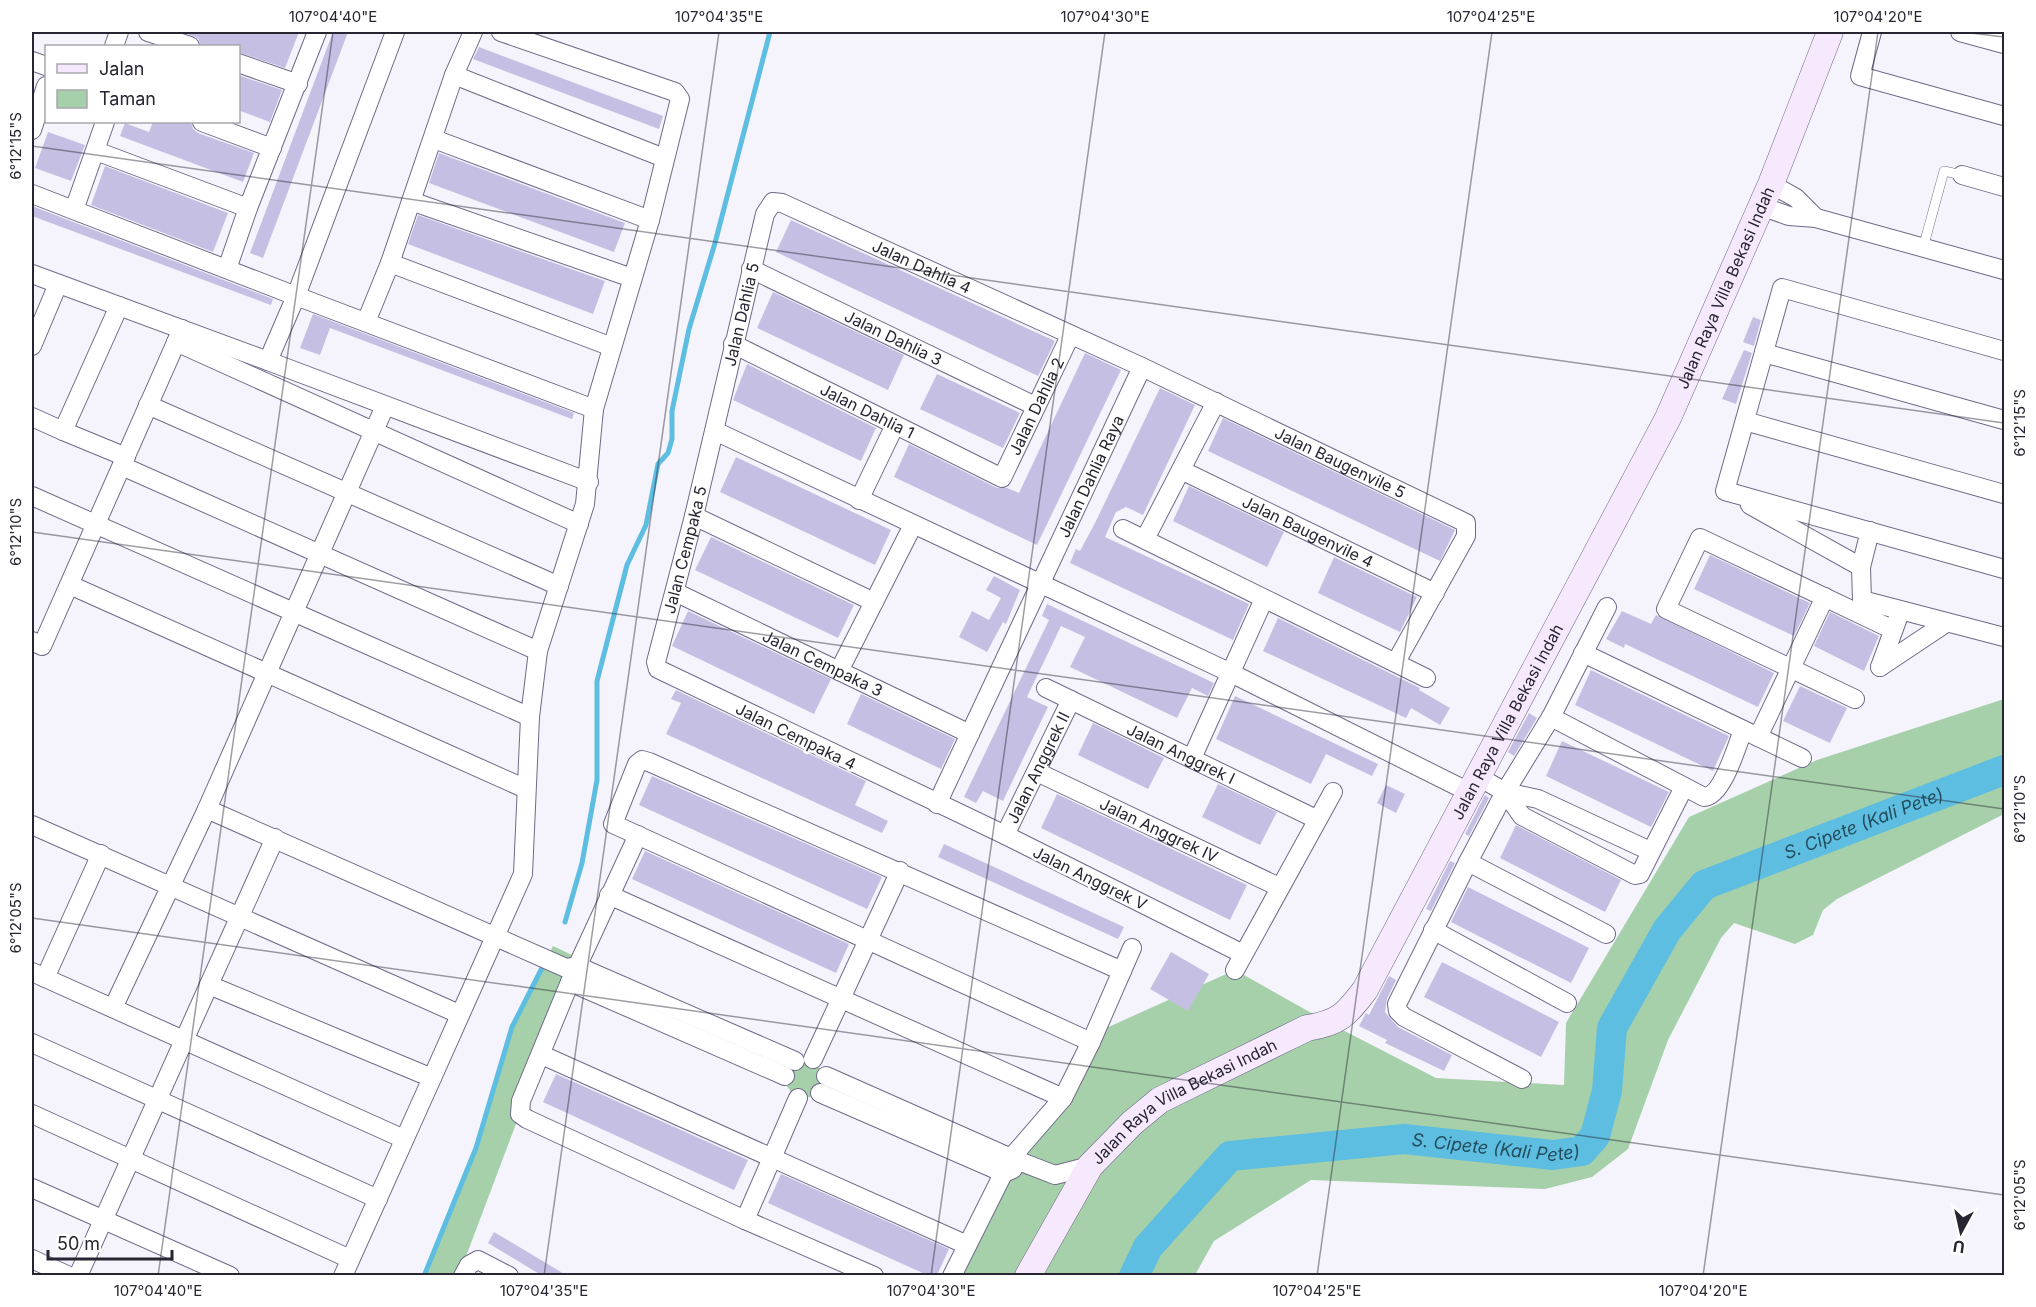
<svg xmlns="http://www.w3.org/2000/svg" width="2036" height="1307" font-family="Inter,sans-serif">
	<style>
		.green { fill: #a6d0aa }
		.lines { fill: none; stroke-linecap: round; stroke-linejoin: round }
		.stream { stroke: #5ebee1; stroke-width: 5 }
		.river { stroke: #5ebee1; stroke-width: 30 }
		.building { fill: #c5c0e3 }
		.service-casing { stroke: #6f6a89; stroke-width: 10 }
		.minor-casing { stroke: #6f6a89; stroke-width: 20 }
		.secondary-casing { stroke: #6f6a89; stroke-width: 27 }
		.service { stroke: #fff; stroke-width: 9 }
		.minor { stroke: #fff; stroke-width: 18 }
		.secondary { stroke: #f7e9fd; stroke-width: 26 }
		.ticks { fill: none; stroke: #272532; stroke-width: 1.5; stroke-opacity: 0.45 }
		.labels { text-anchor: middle; stroke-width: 5; stroke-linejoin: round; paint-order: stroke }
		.street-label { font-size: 16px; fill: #272532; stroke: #fff }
		.water-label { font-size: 18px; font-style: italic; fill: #244e5d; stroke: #fff }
		.neatline { fill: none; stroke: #272532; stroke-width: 2 }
		.ticks-label { font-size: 15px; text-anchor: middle; fill: #272532 }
	</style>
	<rect width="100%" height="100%" fill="#f5f4fc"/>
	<path class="green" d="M2004,699V814L1837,899L1823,910L1813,935L1795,944L1734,923L1721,938L1668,1040L1628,1149L1592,1177L1545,1189L1311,1180L1214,1241L1195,1275H952L1004,1173L820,1093C805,1101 794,1099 785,1083L577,966L802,1058L813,1059L826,1076L1011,1158L1104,1029L1235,970L1331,1024L1436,1078L1564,1085L1566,1023L1689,817L1817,760Z
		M553,946L572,955L542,1055L459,1275L424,1276L476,1148L512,1027Z"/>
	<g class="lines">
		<path class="stream" d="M565,922L582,863L597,780V681L627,565L646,525L658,464L668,453L672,439V411L689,329L715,243L770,32
			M424,1276L476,1148L512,1027L545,962"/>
		<path class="river" id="s1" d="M1134,1276L1148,1247L1230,1156L1404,1139L1553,1155L1582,1151L1595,1136L1607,1091L1612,1028L1667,930L1704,885L2004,770"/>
	</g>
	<path class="building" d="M182,32H299L285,68L238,52V46H201L198,38Z
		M333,32H348L263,258L250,253Z
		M479,47L663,116L659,129L473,59Z
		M238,75L282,90L270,122L238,110Z
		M153,122H191L193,129L198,133L254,153L243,182L120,136L125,123L149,132Z
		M48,132L85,145L71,181L35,168Z
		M439,153L625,223L614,252L429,183Z
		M105,166L228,213L213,252L91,205Z
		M32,206L273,299L271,305L32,216Z
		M418,215L605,281L593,314L408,244Z
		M791,220L1055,341L1038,376L776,252Z
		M773,292L904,355L888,390L757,328Z
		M313,314L574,413L572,419L330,328L320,355L300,348Z
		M1753,317L1761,320L1754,346L1743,342Z
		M1744,350L1752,353L1736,404L1722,399Z
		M1085,353L1121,370L1037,545L894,477L909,444L997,488H1007L1019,493Z
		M747,364L876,428L861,461L733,400Z
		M937,374L1020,413L1003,448L920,409Z
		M1160,388L1195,405L1143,515L1126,507L1116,512L1105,537L1249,604L1233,640L1070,563L1076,549L1080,551L1095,523Z
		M1223,418L1455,530L1440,561L1208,451Z
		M736,457L891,530L875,565L720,492Z
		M1189,486L1284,532L1267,567L1173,521Z
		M711,537L854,605L838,638L695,570Z
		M1710,555L1810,603L1794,636L1694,589Z
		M1334,557L1417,597L1400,632L1318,593Z
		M994,576L1020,590L1006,624L1003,622L987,652L959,637L972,611L989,620L1001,598L986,590Z
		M1047,604L1214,683L1208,696L1192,688L1177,718L1070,667L1085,637L1061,626L1027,697L1048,707L1032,740L1003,801L983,791L976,803L964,797L1049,620L1042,616Z
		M688,611L831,679L814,714L672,646Z
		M1622,611L1651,624L1656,615L1774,673L1758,707L1625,644L1624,648L1606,639Z
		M1830,612L1879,636L1864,671L1814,646Z
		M1278,618L1420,688L1419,690L1450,708L1440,725L1411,708L1406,718L1263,651Z
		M1591,670L1729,736L1713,771L1575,705Z
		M1800,686L1847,708L1830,743L1783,721Z
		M676,690L866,781L855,805L888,821L882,833L666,734L681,703L671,699Z
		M861,694L955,739L941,769L847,724Z
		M1235,696L1378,764L1372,776L1326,754L1311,784L1216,739Z
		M1529,713L1537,718L1514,756L1508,752Z
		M1093,723L1164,758L1148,789L1078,755Z
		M1562,741L1669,792L1651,827L1546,776Z
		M652,776L882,877L867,909L639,805Z
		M1218,784L1277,812L1260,845L1202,817Z
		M1386,785L1405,794L1396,813L1377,803Z
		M1057,794L1247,885L1230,920L1041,828Z
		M1485,795L1489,798L1469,836L1465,834Z
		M1516,825L1621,880L1605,912L1500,858Z
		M944,844L1124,927L1118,939L938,857Z
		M645,851L849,944L836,973L632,879Z
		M1450,861L1455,863L1431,911L1426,909Z
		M1468,887L1589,948L1571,983L1451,922Z
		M1171,952L1209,974L1188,1011L1150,989Z
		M1442,962L1559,1022L1541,1057L1424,997Z
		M1389,976L1396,980L1387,999L1385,1012L1398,1027L1452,1055L1444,1071L1385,1043L1387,1040L1359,1026L1366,1013L1369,1015Z
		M556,1074L748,1160L734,1190L543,1102Z
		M781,1174L949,1249L937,1275H927L768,1203Z
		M494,1232L566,1275H541L488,1243Z"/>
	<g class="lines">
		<defs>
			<path id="service" d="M1923,248L1944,171L1962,175"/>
			<g id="minor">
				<path d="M148,32L190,46"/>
				<path d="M395,32L296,296L594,409"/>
				<path d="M1872,32L1860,76L2004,116"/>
				<path d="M1960,32L2004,44"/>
				<path d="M114,46L119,32"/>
				<path d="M32,61L46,66"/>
				<path d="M238,63L298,84"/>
				<path d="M454,75L664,158"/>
				<path d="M202,122L272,148"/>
				<path d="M32,130L46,86"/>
				<path d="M434,139L650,220"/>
				<path d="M96,151L248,208"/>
				<path d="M1962,175L2004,187"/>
				<path d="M1771,184L1796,198L1816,218"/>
				<path d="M32,194L296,296L268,361L589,482"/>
				<path d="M411,201L632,278"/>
				<path d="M1761,206L1789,216L1816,218L2004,270"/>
				<path d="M74,210L105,122"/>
				<path d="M390,263L612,347"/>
				<path d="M227,269L248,208L317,32"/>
				<path id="s2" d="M751,269L1035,406"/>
				<path d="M32,274L268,361"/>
				<path d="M366,322L390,263L454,75L473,32"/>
				<path d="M176,342L579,524"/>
				<path id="s3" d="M733,344L1002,478L1070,336"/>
				<path d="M32,346L58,284"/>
				<path d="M2004,351L1782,288L1725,491L2004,569"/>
				<path d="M1764,353L2004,420"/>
				<path d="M148,405L559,586"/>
				<path d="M32,417L63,431L119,306"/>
				<path d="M1745,421L2004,494"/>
				<path d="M63,431L126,457"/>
				<path d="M715,431L1231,673L1469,792"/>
				<path d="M122,466L538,651"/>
				<path id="s4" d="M1181,470L1435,593"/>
				<path d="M32,496L530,717"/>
				<path d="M859,500L895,425"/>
				<path d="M1750,505L1861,567"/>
				<path d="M694,516L874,602"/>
				<path d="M1123,529L1426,678"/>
				<path d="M1870,531L1861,567L1862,600L2004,637"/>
				<path d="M1145,539L1216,402"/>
				<path d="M70,585L526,789"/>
				<path id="s5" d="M675,592L970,734"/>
				<path d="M32,641L42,646L182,329"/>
				<path d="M1583,653L1802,758"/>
				<path d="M1880,667L1946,623"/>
				<path d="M1880,667L1899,615"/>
				<path d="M839,671L913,525"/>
				<path id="s6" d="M1046,688L1316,819"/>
				<path d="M1855,699L1666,609L1700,538L1885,626"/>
				<path d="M1551,717L1704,797C1722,797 1737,746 1743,730"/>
				<path d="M1758,737L1825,597"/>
				<path d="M1192,758L1264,599"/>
				<path id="s7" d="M1037,772L1279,887"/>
				<path d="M1477,776L1505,792L1538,799L1650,851"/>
				<path d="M1505,792L1522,816L1635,875L1640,874L1684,787"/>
				<path id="s8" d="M937,804L1142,367"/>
				<path d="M207,809L566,968L577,966L795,1061"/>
				<path d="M32,825L459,1014"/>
				<path d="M638,835L570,982L521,1101L520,1114L527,1119L745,1220L874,1276"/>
				<path id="s9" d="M1005,835L1071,700"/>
				<path d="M1468,862L1606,934"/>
				<path d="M609,895L1063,1098"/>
				<path d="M1433,930L1567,1003"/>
				<path id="s10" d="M1243,954L1005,835L658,669L656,662L694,516L765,214L773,202L782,203L1142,367L1466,523V536L1396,662"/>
				<path d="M1235,970L1333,792"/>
				<path d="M32,972L404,1139"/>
				<path d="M45,978L101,854"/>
				<path d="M570,982L785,1076"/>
				<path d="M209,985L432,1078L523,874L530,717L538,651L585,504L594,409L650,220L680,99L675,92L501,32"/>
				<path d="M113,1008L207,809L385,406"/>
				<path d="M1091,1042L613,824L637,764L642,760L649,762L1122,971"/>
				<path d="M32,1043L378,1199"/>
				<path d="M542,1055L967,1245"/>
				<path d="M813,1059L900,871"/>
				<path d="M826,1076L1011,1158L1055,1175L1090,1166"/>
				<path d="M1522,1079L1404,1017L1398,1011L1397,1004L1468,862L1505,792L1551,717L1607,607"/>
				<path d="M820,1093L1004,1173L1013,1169"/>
				<path d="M32,1114L350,1259"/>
				<path d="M32,1188L230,1276"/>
				<path d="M745,1220L798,1098"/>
				<path d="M32,1259L69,1276"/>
				<path d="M78,1276L275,838"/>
				<path d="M343,1276L432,1078"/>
				<path d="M463,1276L469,1265L478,1260L509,1276"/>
				<path d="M952,1276L1011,1158L1063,1098L1091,1042L1132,948"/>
			</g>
			<g id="secondary">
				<path id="s11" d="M1028,1276L1090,1166L1132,1123L1160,1100L1307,1028C1339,1023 1346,1015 1365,990L1668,418L1771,184L1830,32"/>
			</g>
		</defs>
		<use href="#service" class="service-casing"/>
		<use href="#minor" class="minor-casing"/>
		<use href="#secondary" class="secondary-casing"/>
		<use href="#service" class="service"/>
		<use href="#minor" class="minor"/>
		<use href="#secondary" class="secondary"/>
	</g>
	<path class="ticks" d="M1962,32L2004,37M32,146L2004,423M32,532L2004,809M32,918L2004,1195M158,1276L333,32M544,1276L719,32M931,1276L1105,32M1317,1276L1492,32M1703,1276L1878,32"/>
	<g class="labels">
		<g class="street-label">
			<text dy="6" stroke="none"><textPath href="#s10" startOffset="1296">Jalan Dahlia 4</textPath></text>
			<text dy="6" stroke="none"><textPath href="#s11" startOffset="1248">Jalan Raya Villa Bekasi Indah</textPath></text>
			<text dy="6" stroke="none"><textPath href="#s10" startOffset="1016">Jalan Dahlia 5</textPath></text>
			<text dy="6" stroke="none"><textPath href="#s2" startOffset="158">Jalan Dahlia 3</textPath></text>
			<text dy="6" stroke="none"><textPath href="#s3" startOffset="380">Jalan Dahlia 2</textPath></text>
			<text dy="6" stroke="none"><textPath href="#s3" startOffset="150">Jalan Dahlia 1</textPath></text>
			<text dy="6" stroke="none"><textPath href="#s10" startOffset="1758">Jalan Baugenvile 5</textPath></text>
			<text dy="6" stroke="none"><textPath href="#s8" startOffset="362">Jalan Dahlia Raya</textPath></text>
			<text dy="6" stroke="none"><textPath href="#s4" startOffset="141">Jalan Baugenvile 4</textPath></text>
			<text dy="6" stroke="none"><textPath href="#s10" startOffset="774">Jalan Cempaka 5</textPath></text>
			<text dy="6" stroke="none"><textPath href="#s5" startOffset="164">Jalan Cempaka 3</textPath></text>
			<text dy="6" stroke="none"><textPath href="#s11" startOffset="762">Jalan Raya Villa Bekasi Indah</textPath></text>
			<text transform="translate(796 736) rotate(26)" y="6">Jalan Cempaka 4</text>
			<text dy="6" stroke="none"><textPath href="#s6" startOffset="150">Jalan Anggrek I</textPath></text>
			<text dy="6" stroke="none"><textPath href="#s9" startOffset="75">Jalan Anggrek II</textPath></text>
			<text dy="6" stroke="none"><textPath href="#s7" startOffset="135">Jalan Anggrek IV</textPath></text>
			<text transform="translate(1090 878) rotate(26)" y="6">Jalan Anggrek V</text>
			<text dy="6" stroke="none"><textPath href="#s11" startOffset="242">Jalan Raya Villa Bekasi Indah</textPath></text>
		</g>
		<g class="water-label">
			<text dy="6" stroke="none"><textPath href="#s1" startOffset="980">S. Cipete (Kali Pete)</textPath></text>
			<text dy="6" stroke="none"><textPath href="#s1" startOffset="422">S. Cipete (Kali Pete)</textPath></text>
		</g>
	</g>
	<rect width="2036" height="1307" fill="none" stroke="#ffffff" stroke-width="66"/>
	<rect x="45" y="45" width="195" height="78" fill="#ffffff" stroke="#a9a8ad" stroke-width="1.5"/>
	<rect x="57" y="64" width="30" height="9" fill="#f7e9fd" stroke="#a9a8ad" stroke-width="1.5"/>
	<text x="99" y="75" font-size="18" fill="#272532">Jalan</text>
	<rect x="57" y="90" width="30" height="18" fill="#a6d0aa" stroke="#a9a8ad" stroke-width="1.5"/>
	<text x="99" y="105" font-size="18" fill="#272532">Taman</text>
	<g transform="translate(1961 1232) rotate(188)" stroke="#ffffff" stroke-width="4.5" paint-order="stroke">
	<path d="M0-4.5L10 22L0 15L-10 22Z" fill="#272532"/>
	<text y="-9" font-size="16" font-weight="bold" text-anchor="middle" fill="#272532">U</text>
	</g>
	<path d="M48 1250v9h124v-9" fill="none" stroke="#272532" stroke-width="3"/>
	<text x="57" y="1250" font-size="18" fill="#272532" stroke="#ffffff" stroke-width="4.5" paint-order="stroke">50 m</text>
	<rect x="33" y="33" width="1970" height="1241" class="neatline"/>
	<g class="ticks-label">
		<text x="333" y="22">107°04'40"E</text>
		<text x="719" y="22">107°04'35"E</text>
		<text x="1105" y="22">107°04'30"E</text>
		<text x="1491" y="22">107°04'25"E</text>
		<text x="1878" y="22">107°04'20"E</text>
		<text transform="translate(16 146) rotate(-90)" y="5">6°12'15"S</text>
		<text transform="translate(2020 423) rotate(-90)" y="5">6°12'15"S</text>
		<text transform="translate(16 532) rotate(-90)" y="5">6°12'10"S</text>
		<text transform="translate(2020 809) rotate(-90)" y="5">6°12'10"S</text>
		<text transform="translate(16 918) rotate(-90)" y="5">6°12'05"S</text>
		<text transform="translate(2020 1195) rotate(-90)" y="5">6°12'05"S</text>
		<text x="158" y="1296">107°04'40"E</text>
		<text x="544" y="1296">107°04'35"E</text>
		<text x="931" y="1296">107°04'30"E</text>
		<text x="1317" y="1296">107°04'25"E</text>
		<text x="1703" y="1296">107°04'20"E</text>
	</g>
</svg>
